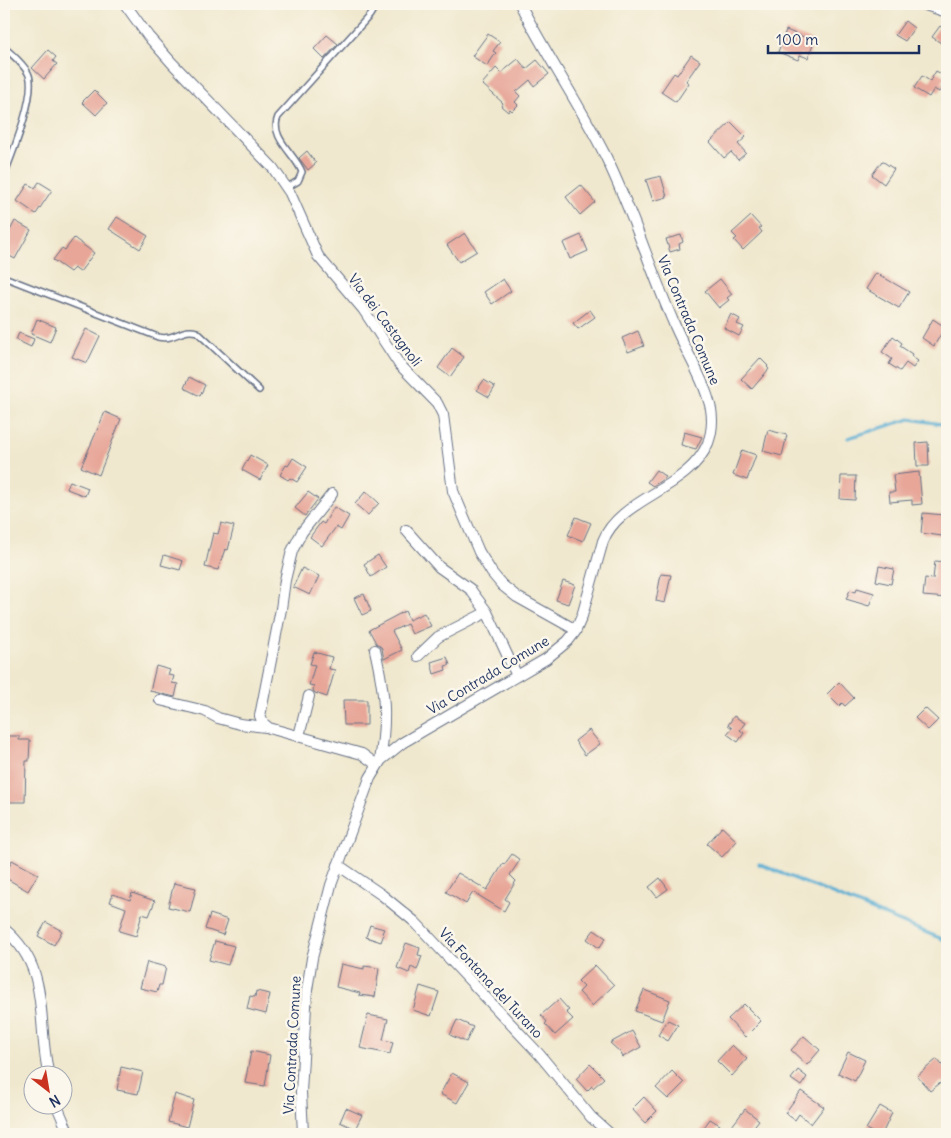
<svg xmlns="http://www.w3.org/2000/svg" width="951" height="1138" font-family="Delius,sans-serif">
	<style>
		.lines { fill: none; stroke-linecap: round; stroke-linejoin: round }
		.stream { stroke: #56add3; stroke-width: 3 }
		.building { fill: #e7a698 }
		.lane-casing { stroke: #667085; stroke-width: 8 }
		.street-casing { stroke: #667085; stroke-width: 12 }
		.lane { stroke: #fff; stroke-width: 5 }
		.street { stroke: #fff; stroke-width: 10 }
		.labels { text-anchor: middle; stroke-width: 5; stroke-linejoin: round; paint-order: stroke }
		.street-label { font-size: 14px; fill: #1b2f5e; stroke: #fbf7ec }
	</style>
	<rect width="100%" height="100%" fill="#fbf7ec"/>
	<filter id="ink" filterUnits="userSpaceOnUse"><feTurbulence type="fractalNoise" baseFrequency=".02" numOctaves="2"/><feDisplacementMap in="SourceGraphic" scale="10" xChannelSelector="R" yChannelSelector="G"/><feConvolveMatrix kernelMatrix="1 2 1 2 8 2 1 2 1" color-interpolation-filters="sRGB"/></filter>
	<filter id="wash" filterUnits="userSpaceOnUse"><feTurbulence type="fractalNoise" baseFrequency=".0096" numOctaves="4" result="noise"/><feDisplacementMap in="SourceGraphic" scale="20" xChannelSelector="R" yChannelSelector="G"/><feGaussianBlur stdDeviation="1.12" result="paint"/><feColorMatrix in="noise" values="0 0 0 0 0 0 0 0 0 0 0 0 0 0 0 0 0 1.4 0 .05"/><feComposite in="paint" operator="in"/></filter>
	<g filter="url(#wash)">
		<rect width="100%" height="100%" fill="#f0e8ce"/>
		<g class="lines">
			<path class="stream" d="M848,438L910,419L947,425
				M759,864L947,941"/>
		</g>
		<g id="blocks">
			<path class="building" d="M905,21L914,28L905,41L895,35Z
				M940,26L947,31V40L944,45L932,37Z
				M786,30L814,41L808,58L800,55L798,60L778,52Z
				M488,34L500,42L493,51L496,53L487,66L472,56Z
				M327,35L338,44L324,59L314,49Z
				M48,50L56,57L53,61L57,64L44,79L32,68Z
				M691,55L700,61L686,81L689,83L676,102L661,92L674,73L677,75Z
				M518,59L526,69L537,60L549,74L534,86L530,80L516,92L520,96L515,102L518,105L512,111L510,109L508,112L501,106L503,103L482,84L496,68L501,73Z
				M936,71L945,76L941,83L944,85L939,92L934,89L929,97L914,88L922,76L930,81Z
				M94,90L107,103L96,115L82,102Z
				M731,122L746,137L738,144L746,153L738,160L731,152L724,158L710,142Z
				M307,151L316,163L308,170L299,158Z
				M882,161L894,169L884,184L872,175Z
				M661,176L667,197L653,201L646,180Z
				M39,182L52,190L36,214L17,201L28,184L35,188Z
				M581,185L595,202L580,215L566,197Z
				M751,216L761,227L759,228L762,232L743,250L734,240L737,238L732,233Z
				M117,217L148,236L140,249L109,229Z
				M15,221L31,230L15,259L4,253V242Z
				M465,233L477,251L459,262L447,245Z
				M581,235L588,251L570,259L563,243Z
				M681,235L683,242L679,244L680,249L670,252L666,239Z
				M74,238L94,253L80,272L74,268L70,272L53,260L62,248L65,250Z
				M876,273L909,292L899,308L866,289Z
				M503,279L511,291L492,304L484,292Z
				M720,279L732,294L727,298L729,300L719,308L705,291Z
				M590,310L595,317L578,329L573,323Z
				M731,314L740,319L737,324L744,327L739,336L724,328Z
				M37,319L56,327L50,342L31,334Z
				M933,319L945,327L934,346L922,338Z
				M86,329L100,336L87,363L72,357Z
				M638,331L644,346L628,352L622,338Z
				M19,333L34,339L31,347L16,340Z
				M893,336L902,343L900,346L912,354L911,356L918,361L913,368L906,363L900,371L889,364L892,359L882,352Z
				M452,348L464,357L450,377L438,368Z
				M760,358L768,366L767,367L769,369L752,389L741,379Z
				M189,377L205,385L200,396L184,388Z
				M484,380L495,387L489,397L477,390Z
				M105,412L121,419L99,475L81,467Z
				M768,430L787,435L782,456L763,451Z
				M684,432L702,437L696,449L681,445Z
				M928,442L929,466H917L916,443Z
				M742,450L756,455L747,480L733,475Z
				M250,455L268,465L260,480L242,470Z
				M293,458L307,467L297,482L290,478L288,480L280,475L286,465L288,466Z
				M656,470L666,477L653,486L647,482Z
				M919,472L922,504L912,505V500L890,502L889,492H895L893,475Z
				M841,476H856L855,500L840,499Z
				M70,481L88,488L85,496L67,489Z
				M366,491L379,503L368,515L355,504Z
				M308,492L318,499L305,516L295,508Z
				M334,507L349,516L341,530L336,527L322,546L310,537L321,522L324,524Z
				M923,513L944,515L942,536L921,533Z
				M576,517L591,523L583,541L568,535Z
				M221,523L234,526L228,550L225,549L218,570L205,567L213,533L218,534Z
				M164,555L183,561L180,570L161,565Z
				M378,555L386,567L371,577L364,564Z
				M935,561L947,562V598L923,596L925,578L933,579Z
				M879,566L894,569L891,584L876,581Z
				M302,568L319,576L310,595L293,587Z
				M661,574L671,575L665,603L656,601Z
				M563,581L575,585L568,604L556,600Z
				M857,588L874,593L869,606L846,599L850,590L856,592Z
				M364,594L371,611L362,615L354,598Z
				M405,611L409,620L424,613L431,626L412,634L407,624L392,631L402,650L384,659L382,648L376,643L369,630Z
				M314,652L332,657L329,669L335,670L327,697L315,693L313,690L314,686L309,685L315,665L310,664Z
				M447,657L450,665L445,666L446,670L434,674L431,662Z
				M156,666L170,670L168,675L174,676L172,683L178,684L175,697L150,691Z
				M839,682L854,698L845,706L842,703L839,706L827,694Z
				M343,700H367V725H344Z
				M925,708L938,720L928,730L915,718Z
				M734,716L745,723L740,730L744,733L738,742L727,734L732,728L728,725Z
				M589,730L600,744L585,755L575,741Z
				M4,736H19V740H30L29,761H26L25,802H4V773H6L7,757L4,756Z
				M722,827L737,841L722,857L707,844Z
				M512,854L520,860L510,875L516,881L505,899L509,902L504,911L473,892L466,904L446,892L458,873L487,890L503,864L504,865Z
				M12,860L38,874L28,891L4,877Z
				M660,878L668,889L657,897L649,887Z
				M174,883L196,888L190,912L168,907Z
				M132,893L155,901L149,916L142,914L136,936L119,931L126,908L110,902L113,894L130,900Z
				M210,914L228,920L223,935L205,929Z
				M46,922L62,931L54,945L38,936Z
				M370,925L384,929L382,933L384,934L381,942L366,937Z
				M594,930L606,938L599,948L587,939Z
				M215,941L234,946L228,965L209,960Z
				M406,943L420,948L418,955L422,956L417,970L411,967L409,973L397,968Z
				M147,962L166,967L162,985H159L157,992L140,988Z
				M341,964L364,969V966L379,968L375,997L359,995L360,993L336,987Z
				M595,965L614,985L592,1006L579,992L584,987L578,981Z
				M420,986L439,992L431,1016L413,1010Z
				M644,990L670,1000L662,1021L635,1011Z
				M256,991L270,994L266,1014L247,1009L250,996L255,997Z
				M559,999L569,1010L566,1012L573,1019L555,1035L545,1024L547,1022L541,1015Z
				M744,1004L761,1021L745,1037L728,1019Z
				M368,1015L388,1019L383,1040L393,1042L390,1054L360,1048Z
				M457,1020L473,1027L466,1042L450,1035Z
				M668,1020L678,1025L668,1041L658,1035Z
				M632,1031L641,1047L623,1057L620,1052L610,1043Z
				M804,1036L820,1050L807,1065L791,1050Z
				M732,1045L747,1059L732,1076L717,1061Z
				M251,1051L270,1055L265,1086L245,1083Z
				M848,1052L865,1060L855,1081L838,1073Z
				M937,1059L947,1071V1086L943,1081L930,1091L917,1076Z
				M590,1064L604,1078L593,1088L592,1086L587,1091L576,1079Z
				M121,1067L143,1072L138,1094L117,1090Z
				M798,1070L807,1077L801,1086L791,1079Z
				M672,1071L684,1083L668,1099L656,1088Z
				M452,1073L469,1082L457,1103L440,1094Z
				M801,1091L824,1107L811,1124L799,1114L795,1120L785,1113Z
				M175,1094L194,1100L187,1127L168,1122Z
				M644,1097L657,1111L645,1123L632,1109Z
				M880,1106L892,1113L882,1134H875L866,1129Z
				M346,1108L362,1115L355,1129L340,1122Z
				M745,1109L759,1120L748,1134H742L732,1126Z
				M710,1119L720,1125L714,1134H699Z"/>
		</g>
	</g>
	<g filter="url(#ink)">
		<use href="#blocks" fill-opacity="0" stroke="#667085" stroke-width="1"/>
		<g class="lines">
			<defs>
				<path id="lane" d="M4,47C12,55 23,63 28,73C38,91 12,155 4,175
					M286,188L298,181L302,172C296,155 269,137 278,117L370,15L373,10L374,4
					M4,277L158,337C175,341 182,327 197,332L259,390"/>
				<path id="street" d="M125,4L148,36L172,63L273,168L290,193L318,256L363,309L399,364L437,403L443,415L453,491L479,552L492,573L502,585L517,597L576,630
					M922,4L947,12
					M332,494L302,532L292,551L285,580L281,609L260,716L263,723L269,728L362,754L377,765
					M406,530L439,567L470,589L487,612
					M375,650C385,694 387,717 380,761
					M418,656L438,637L487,612L517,676
					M160,700L205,711L218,718L240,724L266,727
					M299,736L309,696
					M338,865L382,895L415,922L539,1054L591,1117L610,1134
					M4,929C52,968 36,1022 49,1076
					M57,1106L69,1134
					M303,1134L301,1092L307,990L312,958L331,885L370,778L381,760L402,743L546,659L568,641L575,632L582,616L603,541C620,497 689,490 708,443C712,432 713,421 711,409C704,378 684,349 672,319C649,265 631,208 605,155C579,103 546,55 520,4"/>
			</defs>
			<use href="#lane" class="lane-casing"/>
			<use href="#street" class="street-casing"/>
			<use href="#lane" class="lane"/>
			<use href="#street" class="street"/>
		</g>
	</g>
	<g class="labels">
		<g class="street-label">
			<text transform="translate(385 320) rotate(53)" y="5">Via dei Castagnoli</text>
			<text transform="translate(689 320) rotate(67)" y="5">Via Contrada Comune</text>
			<text transform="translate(488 675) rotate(-31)" y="5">Via Contrada Comune</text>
			<text transform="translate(491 983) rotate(47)" y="5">Via Fontana del Turano</text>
			<text transform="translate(292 1045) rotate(-87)" y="5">Via Contrada Comune</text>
		</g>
	</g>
	<rect width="951" height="1138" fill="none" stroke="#fbf7ec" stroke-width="20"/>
	<g transform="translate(48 1090) rotate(149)"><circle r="24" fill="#fbf7ec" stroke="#a1a7b3"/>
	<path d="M0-4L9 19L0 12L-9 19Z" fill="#c8321e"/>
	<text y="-8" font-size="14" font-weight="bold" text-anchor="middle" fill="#1b2f5e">N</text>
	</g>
	<path d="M768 45v8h151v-8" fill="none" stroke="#1b2f5e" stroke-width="2.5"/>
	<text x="776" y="45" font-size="15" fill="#1b2f5e" stroke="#fbf7ec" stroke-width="4" paint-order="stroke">100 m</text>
</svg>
